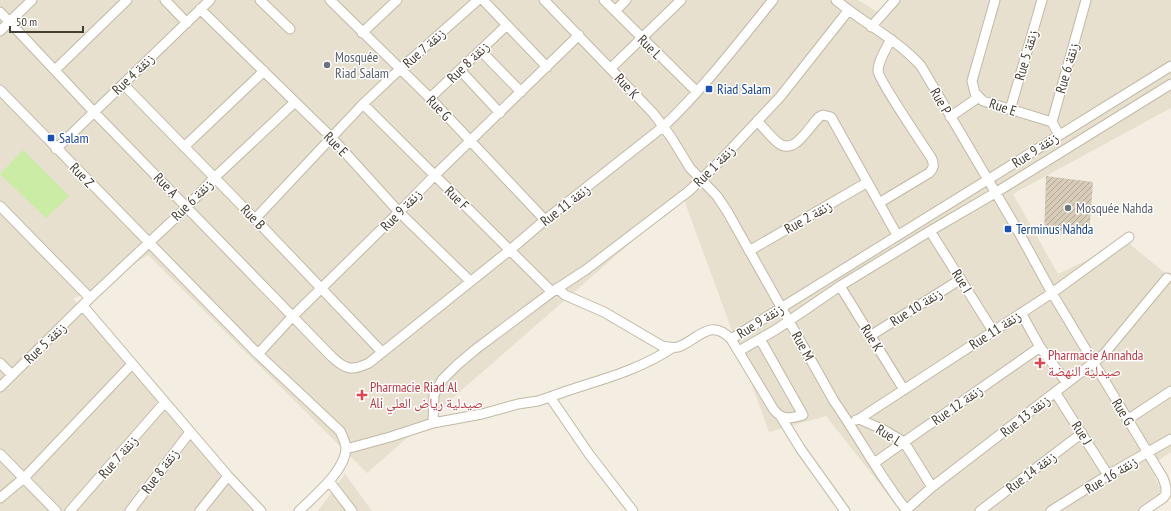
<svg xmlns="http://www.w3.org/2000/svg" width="1171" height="511" font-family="'PT Sans Narrow','Noto Naskh Arabic',sans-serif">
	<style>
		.residential { fill: #e7e0ce }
		.pitch { fill: #caeca4 }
		.building { fill: url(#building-hatch) }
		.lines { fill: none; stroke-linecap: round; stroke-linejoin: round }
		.minor-casing { stroke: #c1b9a5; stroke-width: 11 }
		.minor { stroke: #fff; stroke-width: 9 }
		.worship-dot { fill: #6b7280; stroke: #fff; stroke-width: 1.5 }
		.transit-dot { fill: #1a4fb4; stroke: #fff; stroke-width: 1.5 }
		.health-dot { fill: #e0444e; stroke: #fff; stroke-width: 1.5 }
		.labels { text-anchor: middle; stroke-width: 3; stroke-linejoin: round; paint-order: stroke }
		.street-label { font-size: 14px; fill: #443d31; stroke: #fff }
		.worship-label { font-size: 14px; fill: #5b616d; stroke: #fff; text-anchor: start }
		.transit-label { font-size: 14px; fill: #164399; stroke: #fff; text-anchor: start }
		.health-label { font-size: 14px; fill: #be3a42; stroke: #fff; text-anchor: start }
	</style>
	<defs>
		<pattern id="building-hatch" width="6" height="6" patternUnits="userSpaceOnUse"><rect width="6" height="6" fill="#d8ccb8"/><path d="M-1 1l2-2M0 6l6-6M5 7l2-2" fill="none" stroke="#b1a796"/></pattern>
	</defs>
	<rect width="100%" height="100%" fill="#f3eee1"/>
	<path class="residential" d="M0,0H858L881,14L892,0H1171V108L1013,194L1058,274L1126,241L1171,278V452L1150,466L1167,502L1150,511H901L826,416L769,432L683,197L367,473L148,255L96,288L73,299L261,511H0Z
		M345,474L372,511H318Z"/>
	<path class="pitch" d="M23,150L69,196L46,218L0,174Z"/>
	<path class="building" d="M1046,176L1093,182L1089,234H1044Z"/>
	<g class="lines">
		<defs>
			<path id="minor" d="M165,0L187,23
				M260,0L290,29
				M330,0L430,98L545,220
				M483,0L547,67
				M544,0L653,113L671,137L690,168L717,196L727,211L834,401C859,437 880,477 907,511
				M604,0L697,92
				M836,0C863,23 897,39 921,66L1017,229L1052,293L1163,478L1166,487V494L1163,498L1144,511
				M995,0L972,81L975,93L983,101L1052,122
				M200,9L332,138L399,212L470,281
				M615,11L626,0
				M0,12L94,112L332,357C346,370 352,371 369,363L510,250L545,220L664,126C704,88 738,43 773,0
				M871,27L895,0
				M0,31L32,0
				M362,33L397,0
				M480,50L521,92
				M611,68L681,0
				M55,70L127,0
				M460,70L500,113
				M123,84L255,219L382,352
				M0,90L258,354L340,431C343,437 346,443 346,449C345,471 314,496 299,511
				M430,98L507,25
				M363,104L552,292
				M1010,110L1042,0
				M950,117L979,97
				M757,121C764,128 770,136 777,142C794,157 808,128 819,117L823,115L831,117L897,235
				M1059,135L1052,122L1086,0
				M184,147L264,71
				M56,149L210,0
				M879,203L929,173C934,168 934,165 932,159C924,146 879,81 878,71C878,61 886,49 891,39
				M0,206L90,298
				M255,219L363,104L399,70L478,0
				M930,231L993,331
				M749,251L866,183
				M840,286L904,390
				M557,288L565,295L604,312L662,346C667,347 673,348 678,347C698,340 710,317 731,339L774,410C783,421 791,418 803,415L760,339
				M83,306L228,476L261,511
				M1021,313L1040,347L1067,383
				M870,336L961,279
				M731,339L1171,66
				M739,351L777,329L840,286L930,231L995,193L1171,84
				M258,354L292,317L399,212L434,176L579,35
				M0,363L12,375
				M0,387L90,298L187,207L214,178L295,102
				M1055,392L1108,475
				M550,397C592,381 633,374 672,348
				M781,417L800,448L845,511
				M859,419L1052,293L1129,237
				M856,420L859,419L884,430L904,442L932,487
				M1127,420L1171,391
				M433,423L434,395L442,380L457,365L476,349L552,292L587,269L689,191L717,164L780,97L848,11
				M346,449L390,437L433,423L482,414L518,404L538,401L550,397L589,454L633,511
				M0,454L56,511
				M874,463L1040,347
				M329,481L352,511
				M0,498L24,478L132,364
				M906,510L932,487L1093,363L1104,354L1167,278
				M70,511L165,402
				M130,511L190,432
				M200,511L228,476
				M980,511L1082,433
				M1051,511L1108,475L1171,439"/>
		</defs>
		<use href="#minor" class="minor-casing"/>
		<use href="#minor" class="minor"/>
	</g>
	<g class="worship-dot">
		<circle cx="327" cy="65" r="4"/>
		<circle cx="1068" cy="208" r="4"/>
	</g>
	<g class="transit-dot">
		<rect x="705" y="85" width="8" height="8" rx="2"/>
		<rect x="47" y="134" width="8" height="8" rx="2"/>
		<rect x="1004" y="225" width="8" height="8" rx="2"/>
	</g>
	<g class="health-dot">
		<path d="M1038 357h4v4h4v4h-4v4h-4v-4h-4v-4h4z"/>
		<path d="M360 389h4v4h4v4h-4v4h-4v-4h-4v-4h4z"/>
	</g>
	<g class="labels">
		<g class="street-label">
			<text transform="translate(650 47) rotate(45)" y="5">Rue L</text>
			<text transform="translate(424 48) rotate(-42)" y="5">Rue 7 زنقة</text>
			<text transform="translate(1026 55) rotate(-74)" y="5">Rue 5 زنقة</text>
			<text transform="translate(468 62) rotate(-44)" y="5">Rue 8 زنقة</text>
			<text transform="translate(1067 68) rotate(-74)" y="5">Rue 6 زنقة</text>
			<text transform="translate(133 74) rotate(-44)" y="5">Rue 4 زنقة</text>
			<text transform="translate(627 86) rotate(47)" y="5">Rue K</text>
			<text transform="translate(941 101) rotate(60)" y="5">Rue P</text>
			<text transform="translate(1003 107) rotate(18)" y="5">Rue E</text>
			<text transform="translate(439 108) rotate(46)" y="5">Rue G</text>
			<text transform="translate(336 144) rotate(46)" y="5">Rue E</text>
			<text transform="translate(1035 150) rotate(-33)" y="5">Rue 9 زنقة</text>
			<text transform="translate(714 166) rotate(-45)" y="5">Rue 1 زنقة</text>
			<text transform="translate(82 175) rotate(46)" y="5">Rue Z</text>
			<text transform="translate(166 185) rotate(46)" y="5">Rue A</text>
			<text transform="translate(457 198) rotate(45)" y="5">Rue F</text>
			<text transform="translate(192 200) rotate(-45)" y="5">Rue 6 زنقة</text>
			<text transform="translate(565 205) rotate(-38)" y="5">Rue 11 زنقة</text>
			<text transform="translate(401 210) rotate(-46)" y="5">Rue 9 زنقة</text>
			<text transform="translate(253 217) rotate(46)" y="5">Rue B</text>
			<text transform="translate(808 217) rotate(-30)" y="5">Rue 2 زنقة</text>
			<text transform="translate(962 281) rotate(58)" y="5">Rue I</text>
			<text transform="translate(916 307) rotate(-32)" y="5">Rue 10 زنقة</text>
			<text transform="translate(760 321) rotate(-32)" y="5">Rue 9 زنقة</text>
			<text transform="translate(995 330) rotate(-33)" y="5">Rue 11 زنقة</text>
			<text transform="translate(872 338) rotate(58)" y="5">Rue K</text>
			<text transform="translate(45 343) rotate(-44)" y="5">Rue 5 زنقة</text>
			<text transform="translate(803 346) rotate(61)" y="5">Rue M</text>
			<text transform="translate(957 405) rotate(-35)" y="5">Rue 12 زنقة</text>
			<text transform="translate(1123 412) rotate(59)" y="5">Rue G</text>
			<text transform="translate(1025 416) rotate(-38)" y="5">Rue 13 زنقة</text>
			<text transform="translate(1082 433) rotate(57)" y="5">Rue J</text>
			<text transform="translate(889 435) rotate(32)" y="5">Rue L</text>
			<text transform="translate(118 457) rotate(-49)" y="5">Rue 7 زنقة</text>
			<text transform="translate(160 471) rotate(-53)" y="5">Rue 8 زنقة</text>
			<text transform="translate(1031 472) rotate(-37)" y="5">Rue 14 زنقة</text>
			<text transform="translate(1111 475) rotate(-31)" y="5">Rue 16 زنقة</text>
		</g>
		<g class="worship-label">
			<text x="335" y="62">Mosquée<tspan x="335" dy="16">Riad Salam</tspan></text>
			<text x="1076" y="213">Mosquée Nahda</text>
		</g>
		<g class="transit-label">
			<text x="717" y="94">Riad Salam</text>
			<text x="59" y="143">Salam</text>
			<text x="1016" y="234">Terminus Nahda</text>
		</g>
		<g class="health-label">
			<text x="1048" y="360">Pharmacie Annahda<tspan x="1048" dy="16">صيدلية النهضة</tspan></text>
			<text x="370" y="392">Pharmacie Riad Al<tspan x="370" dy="16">Ali صيدلية رياض العلي</tspan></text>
		</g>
	</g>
	<path d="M10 26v6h73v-6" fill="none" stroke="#443d31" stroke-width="2"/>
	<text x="16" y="26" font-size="12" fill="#443d31" stroke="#ffffff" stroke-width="3" paint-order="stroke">50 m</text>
</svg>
